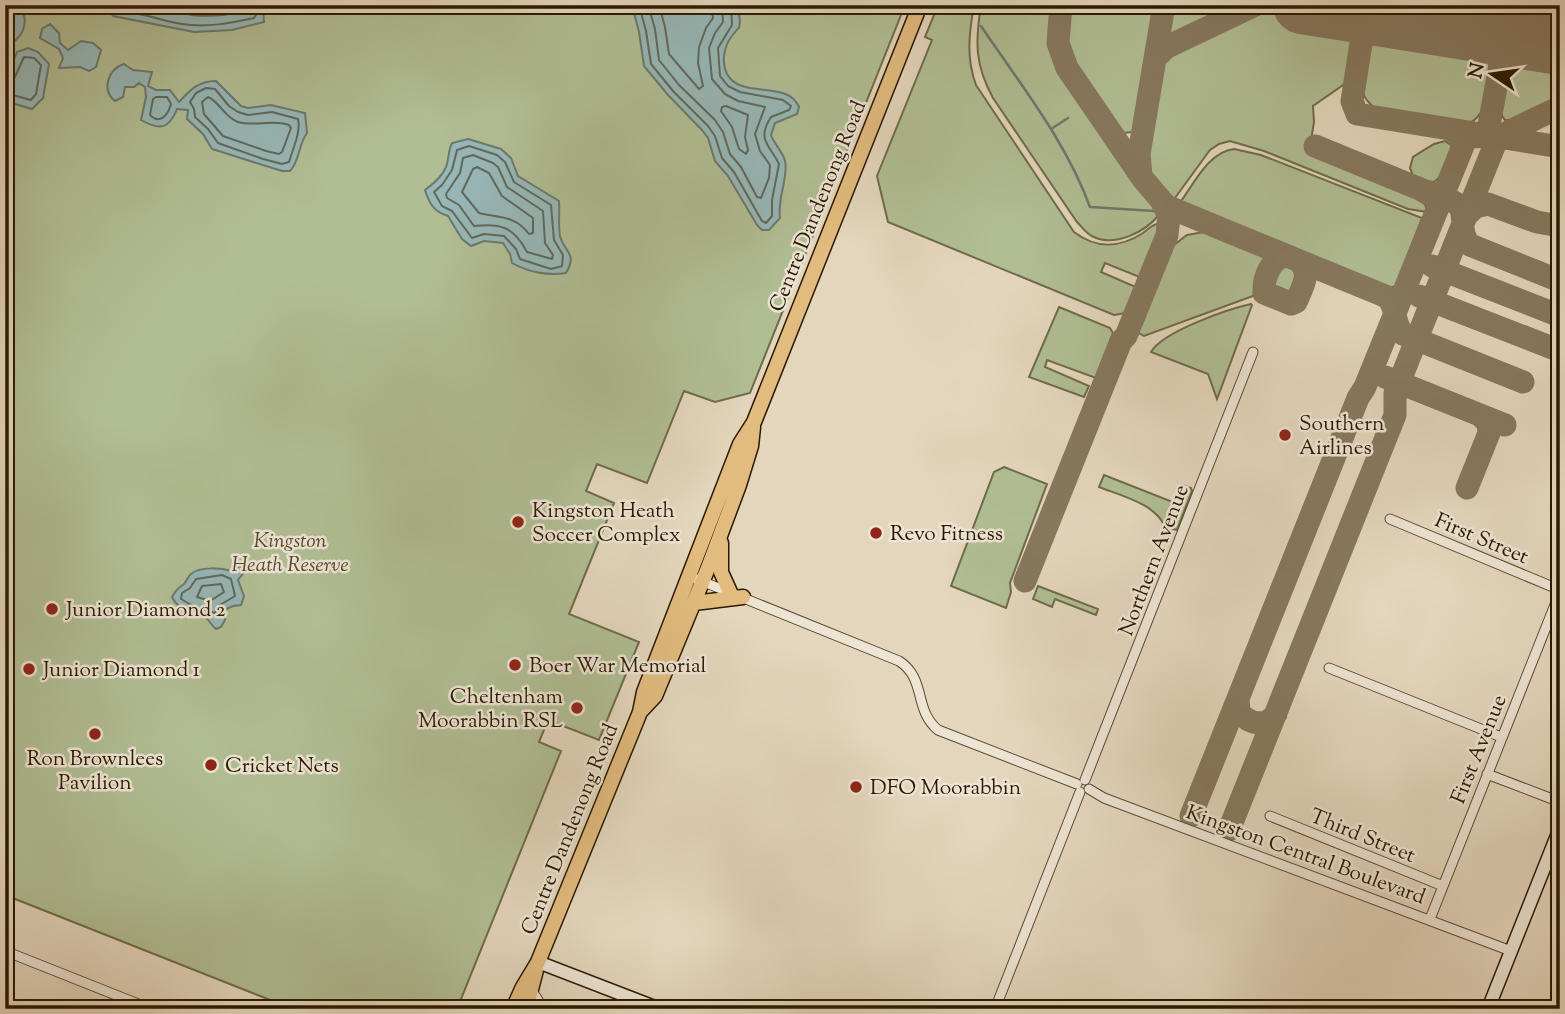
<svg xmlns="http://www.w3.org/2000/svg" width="1565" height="1014" font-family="'Sorts Mill Goudy',serif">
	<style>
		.green { fill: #b1be94; stroke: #6e6c4a; stroke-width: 2 }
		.water { fill: #97b8b8; stroke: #6b796f; stroke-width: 2 }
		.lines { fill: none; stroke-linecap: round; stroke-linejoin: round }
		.shore { stroke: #60695c; stroke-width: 2 }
		.stream { stroke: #6b796f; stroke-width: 2.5 }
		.taxiway { stroke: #87785f; stroke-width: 23 }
		.runway { stroke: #87785f; stroke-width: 58 }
		.minor-casing { stroke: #584930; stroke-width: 11 }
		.secondary-casing { stroke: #2a1a01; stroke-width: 15 }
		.primary-casing { stroke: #2a1a01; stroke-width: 17 }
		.minor { stroke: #ede4d4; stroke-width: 9 }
		.secondary { stroke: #ede4d4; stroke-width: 12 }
		.primary { stroke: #e2bb7e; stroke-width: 14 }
		.poi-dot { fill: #8f2418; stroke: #ede4d4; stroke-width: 2.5 }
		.labels { text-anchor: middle; stroke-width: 5; stroke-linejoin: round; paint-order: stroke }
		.street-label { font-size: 21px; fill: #2a1a01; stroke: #ede4d4 }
		.poi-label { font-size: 21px; fill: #2a1a01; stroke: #ede4d4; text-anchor: start }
		.park-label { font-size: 21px; font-style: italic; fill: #524b2d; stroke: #ede4d4 }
	</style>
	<rect width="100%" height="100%" fill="#e4d6bd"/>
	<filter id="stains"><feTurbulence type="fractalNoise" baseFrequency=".00286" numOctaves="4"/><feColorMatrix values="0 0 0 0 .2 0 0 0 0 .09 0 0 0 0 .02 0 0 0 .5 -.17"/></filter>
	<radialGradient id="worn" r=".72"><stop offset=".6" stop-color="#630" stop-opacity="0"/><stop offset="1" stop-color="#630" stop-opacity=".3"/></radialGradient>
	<path class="green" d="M5,5H905L750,393L715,402L684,391L647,483L597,464L586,491L614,503L569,614L639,642L599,740L548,720L539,742L561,751L457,1009H293L5,895Z
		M938,5H974C969,33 966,58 976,85L1074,232C1096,249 1120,248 1143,233C1149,228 1155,223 1162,223L1158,241L1142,278L1105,263L1101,272L1138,288L1126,313L1114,315L888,222L877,176L932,40L925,37Z
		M981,5H1054L1051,40L1058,64L1156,209L1159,215C1145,232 1115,247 1094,237C1087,235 1082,227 1077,222L993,98C975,65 975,43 981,5Z
		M1067,5H1157L1140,116L1136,127L1132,132L1123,133L1116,129L1074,69L1066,53L1063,37Z
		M1182,5L1233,6V9L1172,37L1167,33C1167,21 1172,12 1182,5Z
		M1259,11L1357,26L1347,79L1343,85L1313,106L1314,122L1309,153L1420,197L1425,204L1427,212L1408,209L1264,151L1230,141L1219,144L1210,150L1172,202C1163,194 1153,184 1149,172C1141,144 1155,97 1160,68L1166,58L1177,50Z
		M1379,37L1483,54L1489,62L1490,69C1487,88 1488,123 1462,124L1375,108C1370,104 1366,101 1364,95C1359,81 1367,45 1379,37Z
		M1529,56L1560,60V100L1515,120H1505C1495,110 1500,77 1509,67C1514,60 1522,58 1529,56Z
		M1445,141L1451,145C1453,160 1445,177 1431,183L1414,178L1410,168L1413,157L1434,144Z
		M1234,149L1261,155L1422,218L1396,286L1389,288L1377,286L1180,207L1179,204C1194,184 1208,152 1234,149Z
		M1204,232L1263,256L1266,259L1253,296L1144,336L1137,332L1170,248L1187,235Z
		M1285,264L1293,266L1299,275L1293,293L1271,284L1277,269Z
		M1251,304L1252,305L1217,399L1208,374L1151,352C1162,332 1228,309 1251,304Z
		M1059,307L1110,328L1113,333L1096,378L1047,360L1045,367L1089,386L1084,397L1029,377Z
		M1004,467L1047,484L1010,583L1011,592L1006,608L951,586L994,472Z
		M1104,475L1175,503L1182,485L1191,488L1192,491L1177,530L1165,527C1156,504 1122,496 1099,487Z
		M1038,586L1098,609L1096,615L1055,599L1052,607L1033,599Z"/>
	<path class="water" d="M5,5L22,7C30,29 20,37 5,51Z
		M109,5H261L263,9L264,22L232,30L194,32L113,16L109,9Z
		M632,5H737C739,12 741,21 739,28C738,28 732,36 732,36C724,46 721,62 727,74C741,100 787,79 799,107L797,114L775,123L771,135C774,144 783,152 785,161C789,176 777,198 780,218L769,230H762L757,225L728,176L715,161L708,138L702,130L668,95L644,66L639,32Z
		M50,24L59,33L60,43L68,50L81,41L93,43L101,50L96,67L89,71L80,67L59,68L63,58L59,49L40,38L42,29Z
		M28,48L38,52L49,64L43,98L32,109L12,103L5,98V80L17,52Z
		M124,64L133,70L152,72L148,86L156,90H170L179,102C190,90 198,81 216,81L241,106L248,108L271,105L305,113L307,133C298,145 300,161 290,171H282L212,149L203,134L187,119L188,110L177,109C169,130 159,130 141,120L146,97L145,87L139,83L134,87H125L123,97L115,101C101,90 108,69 124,64Z
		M468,139L501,149L511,158L518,176L559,201C560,212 558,225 560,236C564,252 578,253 566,273C548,276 528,272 512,263L510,254L503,243L484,241L471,246L462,239L448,216C434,212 429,203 425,190C433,184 442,177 446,167C449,159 448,151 452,143Z
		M240,566L246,570L238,580L244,596L241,605L233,606L224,610L225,620L221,627L216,629C212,626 209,620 205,617C192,609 179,612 172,597C176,590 178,588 184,584C187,581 188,576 191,574C200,566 222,568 232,571Z"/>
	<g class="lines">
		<path class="shore" d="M116,5L118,10L126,12C146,14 163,21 182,24C206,28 231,23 254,18L256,15L255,5
			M143,5C181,14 204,21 244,11L247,5
			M639,5L646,31L651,64L673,91L708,126L715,136L722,158L734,172L762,221L766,223L772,216V200L779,164C770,145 756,140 771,117L789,110L791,106L783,100L740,92L728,86L720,76L718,48L732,25L731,5
			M648,5L655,29L659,60L679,85L715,120L723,132L730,154L741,167L757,197L761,198L769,178L770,165L760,151L755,134L765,107L738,101L725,94L712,79L709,48L715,33L723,22L722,5
			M659,5L665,27L669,54L699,89L703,86L698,63L699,47L706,28L713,18L711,5
			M5,82L14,79L24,57L34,58L41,65L36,94L31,100L5,93
			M206,88L215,89L229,106L238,112L248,115L272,112L298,119C301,132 293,148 289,162L282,164L263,159L218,143L208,129L195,117L194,109L190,102L196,93Z
			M156,97H167L171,104C168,115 160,125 150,115L153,99Z
			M208,97C220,102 224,117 238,122C255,127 272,119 289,125L291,128L282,152L279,154L266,151L223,136L204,114L202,102Z
			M726,106L748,115L745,137L748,150L746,154L739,149L732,127L721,111L722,107Z
			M469,146L497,155L505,162L514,182L551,205L554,240L563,255L562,266L551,269L520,259L516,249L504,236L484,234L472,238L452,211L442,206L434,192L442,185L452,170L457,150Z
			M473,155L493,163L498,167L507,187L543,211L545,243L553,255L552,259L527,252C514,227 501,223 474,226L459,205L447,198L446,194L460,173L463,158Z
			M477,167L489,173L502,196L533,218V233L529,234C515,215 499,218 479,213L462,192L473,169Z
			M222,575L231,579L235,596L220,605L215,613L195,607L181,599L182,593L190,588L196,579Z
			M221,584L224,592L210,601L197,597L202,586Z"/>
		<path class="stream" d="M981,26C1020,84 1066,141 1090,207L1154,211
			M1051,129L1068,118"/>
		<path class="taxiway" d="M1061,5L1058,43L1067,68L1143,179L1166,206L1385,296C1398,306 1392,321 1403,334L1523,382
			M1367,5L1352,101L1357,114L1560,147
			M1155,58L1167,47L1255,5
			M1473,137L1487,136L1504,44L1510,38L1542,22
			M1315,146L1420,189L1433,197
			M1141,176L1139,154L1164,5
			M1420,189C1431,193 1447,197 1457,204C1468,213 1457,231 1470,245L1560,281
			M1466,216L1475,207L1488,204L1537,222L1560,226
			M1288,256C1271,256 1263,279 1264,293L1291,304L1296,302C1302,288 1312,273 1299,261
			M1432,266L1560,316
			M1419,296L1560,351
			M1385,377L1505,425
			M1467,488L1489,433L1488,423L1481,416
			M1025,581L1121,341L1126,336L1167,235L1169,216L1163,204
			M1238,699L1239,712C1249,724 1265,728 1276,714
			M1191,816L1358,398L1365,387L1463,146L1460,136L1451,130
			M1229,830L1395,415V393L1495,144L1506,133L1560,107"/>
		<path class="runway" d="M1302,5L1560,46"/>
		<defs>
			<path id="minor" d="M1390,519L1560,590
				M689,576L899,661C927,679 913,709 938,730L1077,784
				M1329,668L1501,737
				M1487,774L1560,802
				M1085,780L1253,352
				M1089,789L1104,798L1511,951
				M1270,816L1443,886
				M1430,919L1560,592
				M5,951L151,1009
				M532,991L538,1000V1009
				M995,1009L1080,792"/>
			<path id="secondary" d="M538,962L660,1009
				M1488,1009L1560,828"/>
			<path id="primary" d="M721,543V572L730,592
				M694,603L743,597
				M640,712L644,692L740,444L754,422L920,5
				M513,1009L523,987L538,962L636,722L640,712L655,696L708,568L739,485L751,446L753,427
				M526,1009L536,970"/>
		</defs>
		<use href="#minor" class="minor-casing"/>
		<use href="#secondary" class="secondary-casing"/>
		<use href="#primary" class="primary-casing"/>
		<use href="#minor" class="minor"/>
		<use href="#secondary" class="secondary"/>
		<use href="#primary" class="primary"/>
	</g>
	<g class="poi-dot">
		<circle cx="1285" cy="435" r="7"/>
		<circle cx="518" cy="522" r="7"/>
		<circle cx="876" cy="533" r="7"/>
		<circle cx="52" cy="609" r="7"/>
		<circle cx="515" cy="665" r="7"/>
		<circle cx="29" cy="669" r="7"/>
		<circle cx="577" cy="708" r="7"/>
		<circle cx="95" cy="734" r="7"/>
		<circle cx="211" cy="765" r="7"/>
		<circle cx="856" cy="787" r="7"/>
	</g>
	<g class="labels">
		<g class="street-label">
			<text transform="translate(817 206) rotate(-68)" y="7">Centre Dandenong Road</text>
			<text transform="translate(1482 538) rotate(23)" y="7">First Street</text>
			<text transform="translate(1153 560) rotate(-69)" y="7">Northern Avenue</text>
			<text transform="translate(1478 749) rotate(-68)" y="7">First Avenue</text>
			<text transform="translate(569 829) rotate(-68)" y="7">Centre Dandenong Road</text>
			<text transform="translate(1363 835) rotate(22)" y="7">Third Street</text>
			<text transform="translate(1306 854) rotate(20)" y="7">Kingston Central Boulevard</text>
		</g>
		<g class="poi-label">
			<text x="1299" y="430">Southern<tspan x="1299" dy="24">Airlines</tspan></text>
			<text x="532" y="517">Kingston Heath<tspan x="532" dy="24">Soccer Complex</tspan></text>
			<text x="890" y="540">Revo Fitness</text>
			<text x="66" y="616">Junior Diamond 2</text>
			<text x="529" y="672">Boer War Memorial</text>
			<text x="43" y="676">Junior Diamond 1</text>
			<text x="563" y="703" text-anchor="end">Cheltenham<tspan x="563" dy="24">Moorabbin RSL</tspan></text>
			<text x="95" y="765" text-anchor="middle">Ron Brownlees<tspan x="95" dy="24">Pavilion</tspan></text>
			<text x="225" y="772">Cricket Nets</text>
			<text x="870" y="794">DFO Moorabbin</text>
		</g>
		<g class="park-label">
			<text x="290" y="547">Kingston<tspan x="290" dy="24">Heath Reserve</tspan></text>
		</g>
	</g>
	<rect width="1565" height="1014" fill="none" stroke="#e4d6bd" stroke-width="28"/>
	<rect x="7" y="7" width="1551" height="1000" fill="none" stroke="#2a1a01" stroke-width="3.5"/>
	<rect x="14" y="14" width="1537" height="986" fill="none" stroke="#2a1a01" stroke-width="2"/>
	<g transform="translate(1492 74) rotate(283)" stroke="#ede4d4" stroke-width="5" paint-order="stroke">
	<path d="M0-5L12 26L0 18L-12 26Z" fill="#2a1a01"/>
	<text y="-10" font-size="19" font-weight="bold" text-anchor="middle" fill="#2a1a01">N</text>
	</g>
	<rect width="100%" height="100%" filter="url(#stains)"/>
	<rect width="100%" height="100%" fill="url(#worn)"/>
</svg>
